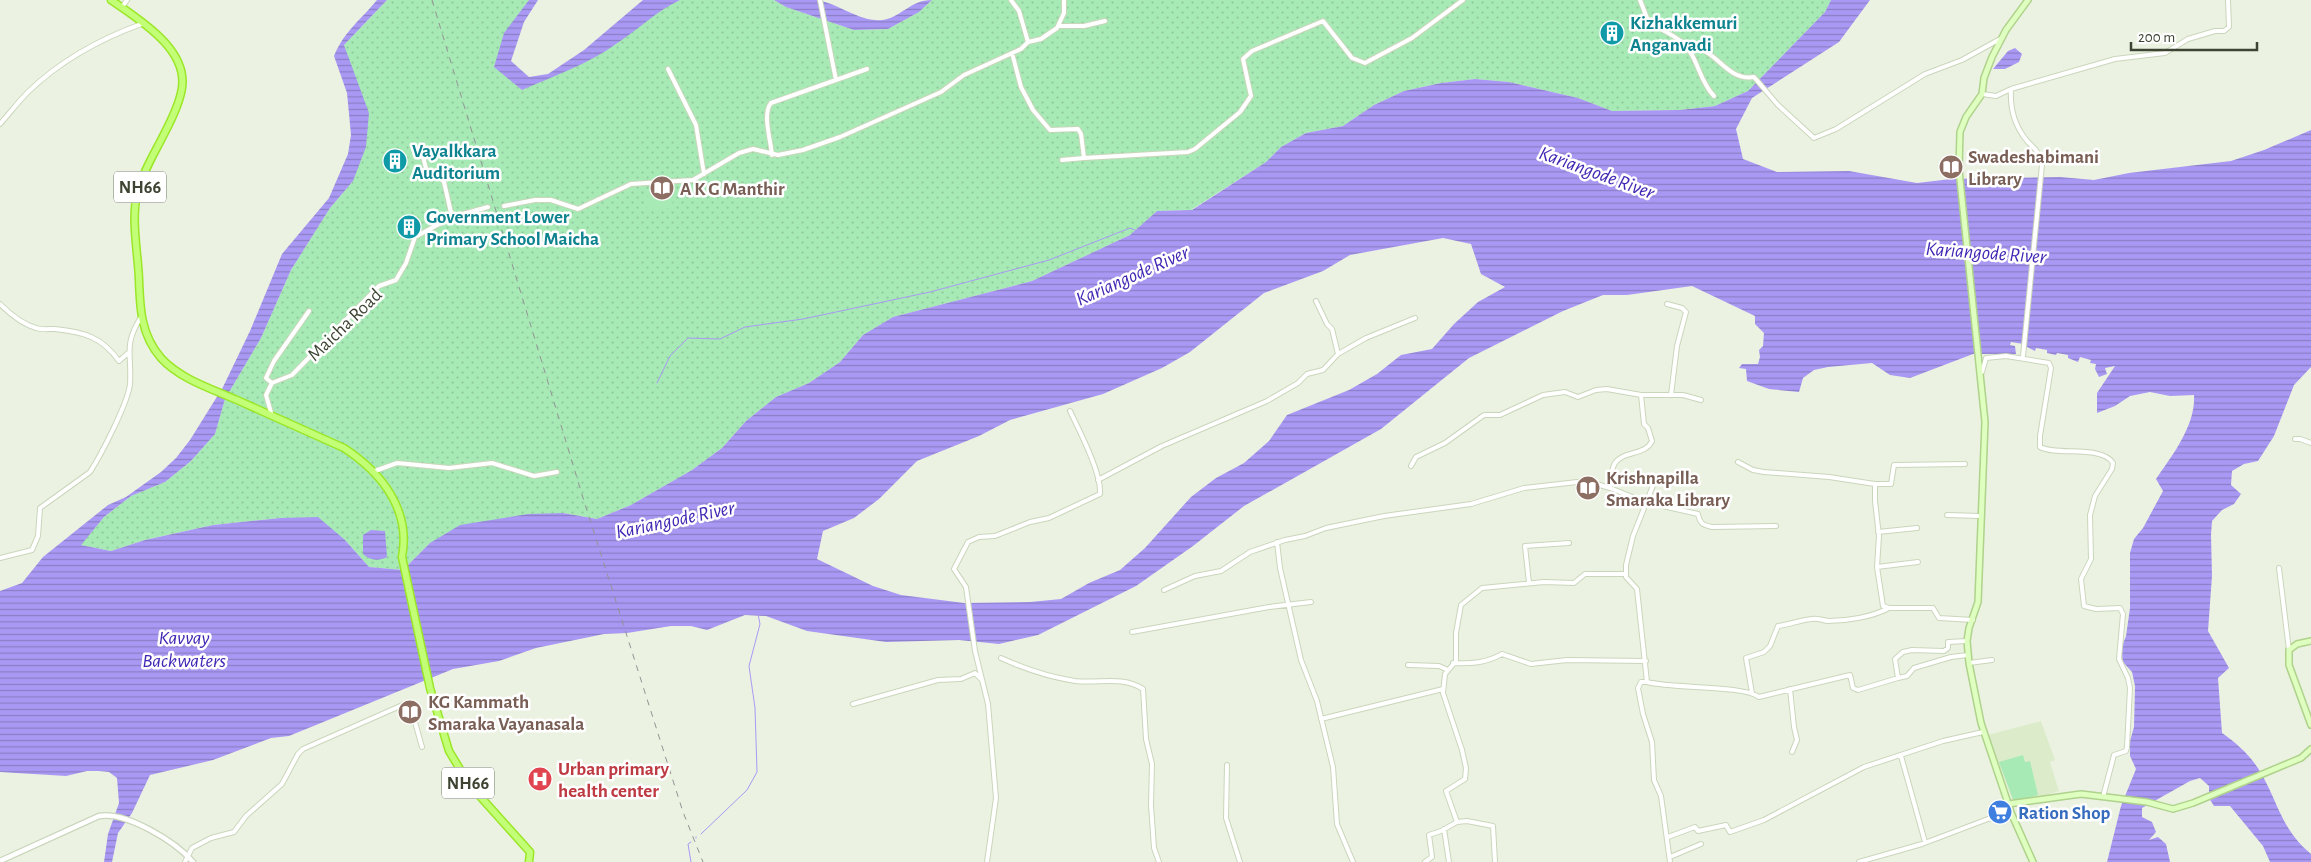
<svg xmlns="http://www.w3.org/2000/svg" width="2311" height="862" font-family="'Alegreya Sans',sans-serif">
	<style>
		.education { fill: #dceccb }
		.grass { fill: url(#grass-dots) }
		.park { fill: #a7eab6 }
		.water { fill: url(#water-rules); fill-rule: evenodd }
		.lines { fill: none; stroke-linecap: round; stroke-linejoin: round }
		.stream { stroke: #a999f4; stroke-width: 1 }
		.minor-casing { stroke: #cad6bb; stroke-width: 6 }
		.tertiary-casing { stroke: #cad6bb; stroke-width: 7 }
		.secondary-casing { stroke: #afd28c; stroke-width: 8 }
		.trunk-casing { stroke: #9be628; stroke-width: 9 }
		.minor { stroke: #fff; stroke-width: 4 }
		.tertiary { stroke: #fff; stroke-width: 4.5 }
		.secondary { stroke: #deffbf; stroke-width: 5 }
		.trunk { stroke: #c2ff77; stroke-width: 6 }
		.rail { stroke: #939393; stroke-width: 1; stroke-dasharray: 6 6; stroke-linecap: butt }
		.labels { text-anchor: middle; stroke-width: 5; stroke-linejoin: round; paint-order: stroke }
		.shield { fill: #fff; stroke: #777c70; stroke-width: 1 }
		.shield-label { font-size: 18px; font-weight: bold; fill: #3d4432 }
		.culture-label { font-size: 19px; font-weight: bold; fill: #0d838f; stroke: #fff; text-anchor: start }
		.education-label { font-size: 19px; font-weight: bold; fill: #785e54; stroke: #fff; text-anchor: start }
		.street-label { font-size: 19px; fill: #3d4432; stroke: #fff }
		.health-label { font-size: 19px; font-weight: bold; fill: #be3a42; stroke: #fff; text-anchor: start }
		.shop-label { font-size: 19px; font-weight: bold; fill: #366cbe; stroke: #fff; text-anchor: start }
		.water-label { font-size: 20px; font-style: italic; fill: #4127b4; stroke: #fff }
	</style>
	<defs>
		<pattern id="grass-dots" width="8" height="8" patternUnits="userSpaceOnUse" patternTransform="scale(1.25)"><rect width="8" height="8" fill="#a7eab6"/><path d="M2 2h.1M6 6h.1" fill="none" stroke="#91ca9d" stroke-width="1.8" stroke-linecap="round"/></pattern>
		<pattern id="water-rules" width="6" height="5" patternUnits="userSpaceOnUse" patternTransform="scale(1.25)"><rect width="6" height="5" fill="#a999f4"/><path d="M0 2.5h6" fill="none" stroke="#8b7ec6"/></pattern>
	</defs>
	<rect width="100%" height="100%" fill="#ebf2e2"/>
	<path class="education" d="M2041,721L2055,760L2050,762L2059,791L2014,805L1988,735Z"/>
	<path class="grass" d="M387,0H529L494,66L522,90L616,44L660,9L680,0H774L786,7L854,30L888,29L919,12L932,0H1831L1825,12L1748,91L1715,106L1680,110L1612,111L1578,98L1509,82L1475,79L1441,83L1404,91L1374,105L1343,126L1306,133L1281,147L1266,162L1191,210L1157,211L1130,235L1032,281L893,317L863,335L840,362L809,383L776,397L746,421L722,448L692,470L631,505L597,519L563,513L430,543L403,570L369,567L345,540L280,518L213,525L145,540L111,551L80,545L104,517L131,496L165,482L191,461L215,434L225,399L261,338L291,270L330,208L353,181L355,79L344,45Z"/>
	<path class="park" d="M672,195L673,208L647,210L646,197Z
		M2023,755L2025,762L2030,761L2038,795L2014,802L1999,762Z"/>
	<path class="water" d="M377,0H387L344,45L369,113L366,147L353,181L330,208L291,270L261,338L225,399L215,434L191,461L165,482L131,496L104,517L81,545L111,551L145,540L213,525L280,518L318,517L345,540L369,567L403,570L430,543L460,525L528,514L563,513L597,519L631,505L692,470L722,448L746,421L776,397L809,383L840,362L863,335L893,317L1032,281L1130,235L1157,211L1192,210L1266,162L1281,147L1306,133L1343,126L1374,105L1404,91L1441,83L1475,79L1509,82L1578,98L1612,111L1680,110L1715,106L1748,91L1825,12L1831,0H1870L1839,42L1752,98L1736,129L1743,159L1777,172L1849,171L1917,183L1951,179L2060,177L2094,180L2129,173L2231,161L2264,150L2311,130V367L2294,385L2274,436L2258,461L2244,464L2232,471L2231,485L2241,494L2234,504L2222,510L2212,521L2211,535L2212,576L2208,631L2229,668L2218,678L2222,733C2238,744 2253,758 2262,775C2279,805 2282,830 2311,854V862H2270L2263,846L2230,806H2214L2209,798V786L2200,778L2190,781L2142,808V817L2152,822L2156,832L2149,840L2158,837L2166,844L2170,862H2107L2121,806L2136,769L2130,756V741L2134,727L2135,686L2132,672L2123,662L2121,649L2126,636L2130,608V553L2134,539L2143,528L2163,491L2156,479C2172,456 2196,425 2194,395L2170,396L2150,392L2130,396L2115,406L2097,413V393L2115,366L2105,368L2107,374L2099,377L2095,369L2096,364L2090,363L2091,360L2080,357L2078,362L2068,358V355L2057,353L2056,355L2047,353V350L2036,348L2035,351L2027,347L2025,349L2023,344L2011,342L2010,345L2015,346L2016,354H1973L1910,378L1890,375L1872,363L1828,367L1814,370L1803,378L1799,392L1769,389L1747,381L1746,369L1739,368L1742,364H1758L1760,357L1759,350L1763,346L1764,333L1755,324V316L1692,286L1627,295H1603L1563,311L1469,358L1381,429L1244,506L1193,546L1136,586L1038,635L999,644L959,640L886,642L807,631L766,616L745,615L707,630L691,626H671L627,633L604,634L536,648L499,661L453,669L289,736L271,738L213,760L150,775L132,813L118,833L112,862H104L108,834L119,803L117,778L109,772L99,771H87L66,776L0,772V591L22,583L43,557L108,505L126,497L161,472L176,458L190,440L223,387L250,331L282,254L329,198L348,154L351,135L347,93L334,56C345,30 360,21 377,0ZM1443,238L1471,244L1481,274L1505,287L1478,302L1454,324L1432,349L1401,355L1377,374L1349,390L1287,415L1269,441L1244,463L1216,478L1191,497L1145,548L1120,570L1089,583L1061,599L1030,602L964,603L901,595L873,586L817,559L823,531L854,518L879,499L917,461L979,436L1010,420L1103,394L1162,368L1190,352L1264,293L1323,271L1350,255Z
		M529,0H538L524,22L511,61L529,77L548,74L584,50L643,0H680C655,12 639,29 616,44C588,64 554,76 522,90L494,67L504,33Z
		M774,0C788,0 803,0 817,0C838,3 861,23 883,20C902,17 910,0 932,0L919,12L888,29L854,30L786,7Z
		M2015,48L2022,54L2019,62L2005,69H1993L2008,51Z
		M371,530L385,531L387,557C379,561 370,561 363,554V535Z"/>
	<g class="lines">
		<path class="stream" d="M657,383L670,356L688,338L720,339L745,327L803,319L930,292L1049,260L1130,228L1137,231
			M701,834L747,790L757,772L755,708L749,666L760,624L758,614
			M696,838V837
			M691,842L688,844L691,862"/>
		<defs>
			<path id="minor" d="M820,0L836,80
				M1011,0L1019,11L1028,42
				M1640,0L1649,23C1660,29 1673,34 1683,43C1698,57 1699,81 1714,96
				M122,7L127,0
				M1059,26H1084L1105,21
				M1684,43C1690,45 1698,47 1703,50C1721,59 1731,81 1754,77L1778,105L1814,138L1836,129L1925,74L1962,60L2002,38
				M1012,53L1021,87L1033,110L1050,130L1078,129L1081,134L1084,158L1188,152L1195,149L1240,112L1251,96L1243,59L1252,51L1323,21L1352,58L1365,63L1412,38L1463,0
				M668,69L696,125L704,174
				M2011,89C2010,106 2013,122 2024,137C2034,151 2036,144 2042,165L2023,356
				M1982,94L1996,96L2011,89L2115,59L2165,53L2188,39L2215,31H2224L2229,27L2228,0
				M0,124C9,114 18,102 28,92C60,61 102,38 144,23
				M772,155C771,141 762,114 771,103L867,69
				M423,157L427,172L440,177L444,182L452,217
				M1062,160L1084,158
				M504,206L535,200H551L578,209L631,184L693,180L739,153L753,149L778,155L803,150L840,137L941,92L964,75L1021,49L1028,42L1041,39L1057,28L1064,13V0
				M0,304C10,314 22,324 36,328C42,330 49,329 55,329C84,332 102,337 119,361L128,353
				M1667,304L1682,308L1686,312L1677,346L1671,395
				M1338,354L1366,338L1415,318
				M1982,372L1986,358L2006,356L2049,363L2051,368L2040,436V447C2057,456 2102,445 2113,463L2112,469L2095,496L2090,515L2091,559L2081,579L2084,606L2096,609L2120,608L2123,614L2119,659L2128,678L2130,688L2127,747L2126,751L2114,755L2103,797
				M272,383L266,378L274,361L309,311
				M1641,395H1683L1701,400
				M272,416L266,395L272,383L292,375L379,286L396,280L406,263L415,237L452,217L488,207
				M2295,439H2300L2311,443
				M1738,462L1753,470L1764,472L1829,477L1875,484V501L1879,536L1877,567L1883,606L1889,608H1933L1939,618L1973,620
				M1411,466L1416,457L1445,443L1484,415H1500L1543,395L1565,392L1578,397L1596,390L1607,389L1641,395L1644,424L1648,428L1652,441C1645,456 1624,450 1615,463C1611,469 1611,480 1610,488
				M372,472L397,463L449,468L492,463L534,476L557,472
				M1656,478L1633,536L1626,565V577L1637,589L1647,682H1641L1638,688L1643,714L1652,742L1654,780L1661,796L1670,862
				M1098,480L1162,446L1267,401L1298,383L1307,374L1323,370L1338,354L1332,329L1327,324L1316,301
				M1875,484H1891L1894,465L1965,464
				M1947,515L1980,516
				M1878,532L1917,528
				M1277,542L1280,568L1301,660L1317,701L1333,767L1337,824L1353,862
				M0,558L32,550L38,536L40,508L90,472C101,455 128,403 130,384C132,354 123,346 141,317
				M1877,567L1918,562
				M2279,568L2289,650
				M1529,583L1525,546L1569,543
				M1164,590L1195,576L1221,571L1250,552L1285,540L1305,536L1326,528L1384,516L1471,504L1524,488L1586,481L1610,488L1645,502L1698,514C1700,524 1703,525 1712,527L1776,526
				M1132,632L1269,607L1311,602
				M1001,658C1025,669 1049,677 1075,681C1098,684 1122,675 1143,689L1146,739L1152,764L1151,805L1154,848L1159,862
				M1453,663C1471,664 1486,663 1502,654L1531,664L1567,660L1646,661
				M1969,663L1992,660
				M1408,665L1439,666L1448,670
				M1898,678L1907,676L1914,668L1951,657L1968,655
				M1647,682C1674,689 1742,685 1759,697L1850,675L1853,688L1858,690L1898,678L1895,659L1903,652L1912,650L1944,651L1948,648V642L1967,641
				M1790,689L1794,727L1797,740L1792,752
				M1752,693L1746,658L1764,652L1770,646L1778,626C1788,625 1804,619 1812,619C1817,618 1822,620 1828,621C1847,621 1872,617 1889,608
				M853,704L938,680L961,679L975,673L981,679
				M1321,719L1443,689
				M1901,756L1925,842
				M1227,765L1226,818L1240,862
				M1457,822L1467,821L1493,826L1495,862
				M1444,829L1449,862
				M1668,837L1695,827L1698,831L1726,825L1730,832L1764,820L1864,767L1943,741L1983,732
				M1670,857L1701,844
				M185,862L192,848L211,838L234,832L246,816L282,784L298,754L303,749L407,703L411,708L422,747
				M987,862L996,798L988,704L975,651L966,587L954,569L968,542L979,537L995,536L1030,522L1049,518L1100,494C1102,474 1079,430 1070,411
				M1425,862L1432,857L1429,835L1441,831L1457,822L1446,791L1465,779L1466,768L1462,750L1443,693L1445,674L1456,661V633L1461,605L1482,588L1544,582L1574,583L1585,574H1625
				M1859,862L1922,844L1988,819L2012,815"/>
			<path id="tertiary" d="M0,861L99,816C126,811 176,842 193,862"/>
			<path id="secondary" d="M2028,0L2006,30L1992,57L1984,78L1982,94L1966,117L1960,132L1959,170L1985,422L1978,602L1969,628L1967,641L1969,663L1981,723L2012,815L2033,862
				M2311,641L2297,644L2289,650V665L2311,725
				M2008,804L2081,794L2147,802L2173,809L2193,803L2301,758L2311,749"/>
			<path id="trunk" d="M111,0C140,20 192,51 181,93C177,111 168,126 160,142C151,159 142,175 137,194C131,222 138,252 139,280C140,309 141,335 161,358C180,379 212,389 237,400C273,416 309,432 344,448C382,473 411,510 402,557L430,688L449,751L469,784L530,852L529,862"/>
		</defs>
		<use href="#minor" class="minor-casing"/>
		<use href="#tertiary" class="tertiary-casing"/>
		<use href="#secondary" class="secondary-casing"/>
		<use href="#trunk" class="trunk-casing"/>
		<use href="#minor" class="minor"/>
		<use href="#tertiary" class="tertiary"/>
		<use href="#secondary" class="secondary"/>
		<use href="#trunk" class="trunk"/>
		<path class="rail" d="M432,0L584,501L683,812L703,862"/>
	</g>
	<defs>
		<symbol id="building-disc" viewBox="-11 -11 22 22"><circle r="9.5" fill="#0f9aa8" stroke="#fff"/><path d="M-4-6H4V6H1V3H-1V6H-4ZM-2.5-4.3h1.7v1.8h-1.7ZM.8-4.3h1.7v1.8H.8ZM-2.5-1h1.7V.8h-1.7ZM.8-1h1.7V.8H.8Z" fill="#fff"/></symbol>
		<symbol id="library-disc" viewBox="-11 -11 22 22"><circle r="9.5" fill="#8d6e63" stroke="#fff"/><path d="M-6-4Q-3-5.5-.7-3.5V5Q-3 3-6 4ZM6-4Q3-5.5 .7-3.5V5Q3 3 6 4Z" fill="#fff"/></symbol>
		<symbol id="hospital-disc" viewBox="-11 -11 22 22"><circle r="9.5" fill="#e0444e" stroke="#fff"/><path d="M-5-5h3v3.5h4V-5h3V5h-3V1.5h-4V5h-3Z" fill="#fff"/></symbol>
		<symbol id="supermarket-disc" viewBox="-11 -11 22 22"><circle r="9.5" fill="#3f7fe0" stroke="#fff"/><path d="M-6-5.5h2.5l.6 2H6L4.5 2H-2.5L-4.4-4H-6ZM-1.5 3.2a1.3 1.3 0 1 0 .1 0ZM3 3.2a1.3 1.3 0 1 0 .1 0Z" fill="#fff"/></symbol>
	</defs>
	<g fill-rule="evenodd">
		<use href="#building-disc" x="1598" y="19" width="28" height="28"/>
		<use href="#building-disc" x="381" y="147" width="28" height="28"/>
		<use href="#library-disc" x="1937" y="153" width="28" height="28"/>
		<use href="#library-disc" x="648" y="174" width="28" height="28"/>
		<use href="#building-disc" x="395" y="213" width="28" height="28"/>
		<use href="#library-disc" x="1574" y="474" width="28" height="28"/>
		<use href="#library-disc" x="396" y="698" width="28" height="28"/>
		<use href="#hospital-disc" x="526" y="765" width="28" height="28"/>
		<use href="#supermarket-disc" x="1986" y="798" width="28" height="28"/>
	</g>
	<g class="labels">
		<g class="shield">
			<rect x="114" y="171.5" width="52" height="31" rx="4"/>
			<rect x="442" y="767.5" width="52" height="31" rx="4"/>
		</g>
		<g class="shield-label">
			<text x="140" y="193">NH66</text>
			<text x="468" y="789">NH66</text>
		</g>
		<g class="culture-label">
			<text x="1630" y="29">Kizhakkemuri<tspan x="1630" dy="22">Anganvadi</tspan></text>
			<text x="412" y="157">Vayalkkara<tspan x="412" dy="22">Auditorium</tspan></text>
			<text x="426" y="223">Government Lower<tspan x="426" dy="22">Primary School Maicha</tspan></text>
		</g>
		<g class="education-label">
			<text x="1968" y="163">Swadeshabimani<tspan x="1968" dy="22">Library</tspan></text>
			<text x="680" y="195">A K G Manthir</text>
			<text x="1606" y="484">Krishnapilla<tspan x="1606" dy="22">Smaraka Library</tspan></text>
			<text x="428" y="708">KG Kammath<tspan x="428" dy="22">Smaraka Vayanasala</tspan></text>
		</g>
		<g class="street-label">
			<text transform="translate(344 324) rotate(-44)" y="7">Maicha Road</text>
		</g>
		<g class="health-label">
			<text x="558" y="775">Urban primary<tspan x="558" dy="22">health center</tspan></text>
		</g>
		<g class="shop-label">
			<text x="2018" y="819">Ration Shop</text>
		</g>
		<g class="water-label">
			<text transform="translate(1597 172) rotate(20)" y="7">Kariangode River</text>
			<text transform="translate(1986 252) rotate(4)" y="7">Kariangode River</text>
			<text transform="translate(1132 275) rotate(-24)" y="7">Kariangode River</text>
			<text transform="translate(675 519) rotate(-12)" y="7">Kariangode River</text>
			<text x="184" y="644">Kavvay<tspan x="184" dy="23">Backwaters</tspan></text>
		</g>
	</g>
	<path d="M2131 42v8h126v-8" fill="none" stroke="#3d4432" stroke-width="2.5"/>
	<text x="2138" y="42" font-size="15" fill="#3d4432" stroke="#ffffff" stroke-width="4" paint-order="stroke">200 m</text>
</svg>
